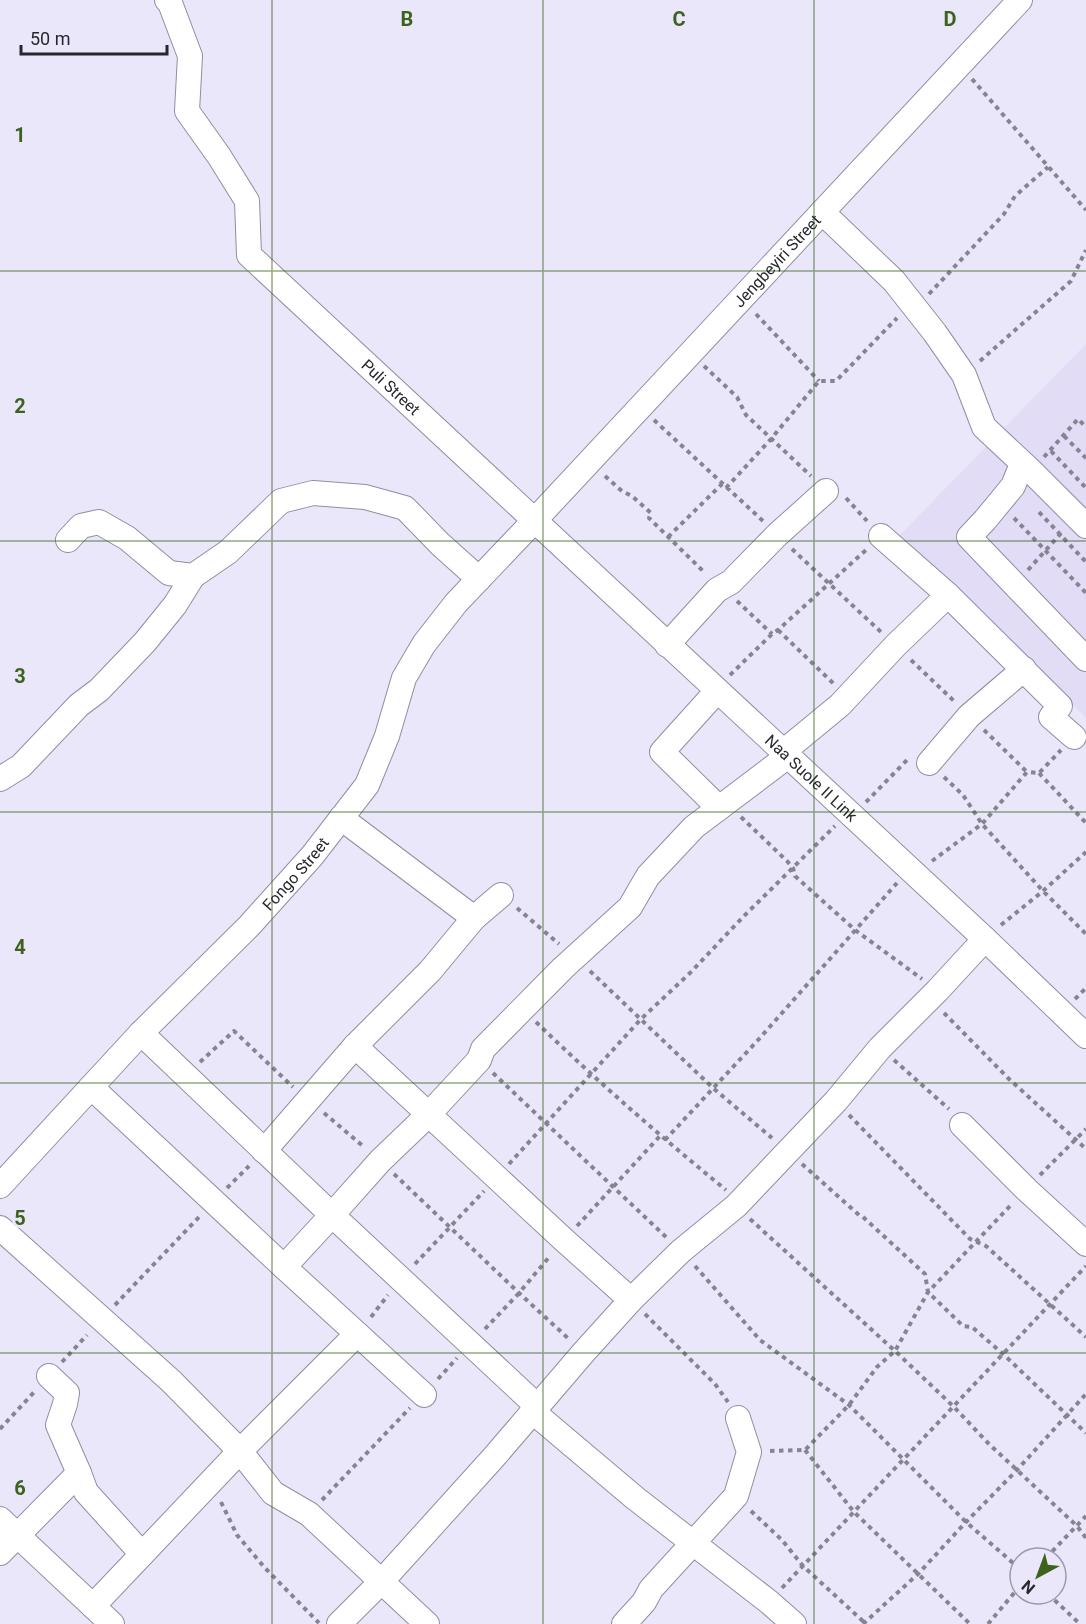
<svg xmlns="http://www.w3.org/2000/svg" width="1086" height="1624" font-family="Roboto,sans-serif">
	<style>
		.built { fill: #e2dcf7 }
		.lines { fill: none; stroke-linecap: round; stroke-linejoin: round }
		.minor-casing { stroke: #918ea0; stroke-width: 26 }
		.path { stroke: #878492; stroke-width: 4; stroke-dasharray: 4.5 4.5; stroke-linecap: butt }
		.minor { stroke: #fff; stroke-width: 24 }
		.grid { fill: none; stroke: #3c621b; stroke-width: 1.5; stroke-opacity: 0.55 }
		.labels { text-anchor: middle; stroke-width: 6; stroke-linejoin: round; paint-order: stroke }
		.street-label { font-size: 16px; fill: #28272e; stroke: #ebe7fb }
		.grid-label { font-size: 20px; text-anchor: middle; font-weight: bold; fill: #3c621b; stroke: #ebe7fb; stroke-width: 6; stroke-linejoin: round; paint-order: stroke }
	</style>
	<rect width="100%" height="100%" fill="#ebe7fb"/>
	<path class="built" d="M1086,344V718L899,536Z"/>
	<g class="lines">
		<defs>
			<g id="minor">
				<path id="s1" d="M167,0L170,3L190,56L187,111L219,156L247,201L249,255L985,939L1086,1036"/>
				<path d="M822,212L894,281L935,333L964,375L984,427L1031,471L1086,526"/>
				<path d="M1022,464L1013,486L985,520L969,537L1086,659"/>
				<path d="M881,536L948,595L1060,706L1051,717L1074,737"/>
				<path d="M68,540L81,526L99,522L127,538L169,573L193,576L228,552L281,501L313,493L365,497L405,508L440,544L479,579"/>
				<path d="M667,645L717,590L731,582L777,535L826,491"/>
				<path d="M717,691L662,752L719,808"/>
				<path d="M783,752L840,705L896,645L948,595"/>
				<path d="M929,763L969,716L1024,669"/>
				<path d="M0,779L21,766L79,705L99,690L145,642L175,605L193,576"/>
				<path d="M341,818L474,918L501,895"/>
				<path d="M141,1033L332,1215L537,1406"/>
				<path d="M355,1046L564,1240L631,1300"/>
				<path d="M91,1087L284,1267L424,1395"/>
				<path d="M962,1125L1027,1190L1086,1244"/>
				<path d="M264,1151L355,1046L430,971L474,918"/>
				<path id="s2" d="M0,1186L141,1033L249,926L312,856L367,785L387,736L404,678L424,644L456,603L534,521L1020,0"/>
				<path d="M0,1228L171,1381L240,1451L273,1493L309,1514L427,1624"/>
				<path d="M284,1267L332,1215L380,1161L428,1115L479,1060L483,1049L563,968L630,907L648,876L694,827L788,756"/>
				<path d="M49,1376L67,1393L65,1404L58,1425L79,1473L86,1492L142,1554"/>
				<path d="M532,1411L635,1498L769,1602L794,1624"/>
				<path d="M0,1519L112,1624"/>
				<path d="M0,1553L79,1473"/>
				<path d="M93,1606L240,1451L357,1334"/>
				<path d="M339,1624L382,1581L494,1457L584,1352L631,1300L681,1251L736,1206L836,1101L880,1048L937,991L985,939"/>
				<path d="M624,1624L644,1602L651,1589L736,1496L749,1452L738,1418"/>
			</g>
		</defs>
		<use href="#minor" class="minor-casing"/>
		<path class="path" d="M972,79L1086,210
			M929,294L1004,214L1015,196L1048,167
			M756,314L819,381
			M980,361L1071,281L1086,250
			M704,366L737,397L746,415L811,476
			M654,420L763,521
			M1064,436L1086,458
			M1051,451L1086,488
			M1044,457L1078,419L1086,427
			M605,476L622,491L632,496L651,513L649,518L705,573
			M726,488L771,439L819,381H836L897,318
			M846,498L867,521
			M1039,512L1086,562
			M1014,518L1086,593
			M668,537L722,484
			M792,549L881,632
			M1028,570L1063,531
			M737,601L772,634
			M778,630L834,684
			M911,660L955,702
			M730,675L772,634L778,630L866,550
			M984,730L1027,772
			M1039,773L1086,823
			M944,777L963,795L982,824L1043,891L1086,934
			M866,802L907,760
			M741,817L787,861L793,868L795,876L855,930L922,979
			M932,861L982,824L1027,772L1039,773L1061,750
			M517,908L559,944
			M1001,925L1043,891L1086,852
			M590,971L713,1088L772,1138
			M1075,999L1086,988
			M944,1013L1009,1079L1086,1149
			M536,1022C597,1081 660,1136 726,1190
			M894,1060L949,1109
			M200,1062L234,1031L293,1087
			M493,1073L666,1237
			M324,1113L364,1147
			M849,1115L970,1239L986,1246L1086,1337
			M665,1140L759,1039L897,883
			M509,1164L641,1019L690,973L743,917L835,826
			M802,1164L860,1216
			M394,1174L519,1293L570,1340
			M1040,1175L1086,1129
			M227,1188L249,1166
			M863,1217L925,1274L928,1292L963,1326L972,1327L1002,1353L1086,1433
			M750,1219L895,1351L953,1406L989,1444L1077,1526L1086,1538
			M577,1226L660,1136
			M415,1264L484,1191
			M695,1266L760,1340L849,1405L966,1522L1020,1569
			M115,1305L201,1215
			M645,1314L715,1384L728,1402
			M371,1317L388,1295
			M485,1329L519,1293L550,1256
			M62,1362L87,1335
			M438,1379L457,1358
			M0,1429L36,1390
			M805,1450L854,1512L970,1624
			M770,1451L805,1450L849,1405L877,1367L895,1351L928,1292L1012,1204
			M322,1500L410,1408
			M221,1502L237,1535L265,1568L319,1623
			M751,1511L782,1540L803,1566L865,1623
			M1046,1558L1086,1516
			M782,1588L1086,1266
			M1048,1594L1080,1624
			M863,1624L918,1574L966,1522L1017,1470L1086,1394
			M988,1624L1020,1586"/>
		<use href="#minor" class="minor"/>
	</g>
	<path class="grid" d="M272,0V1624M543,0V1624M814,0V1624M0,271H1086M0,541H1086M0,812H1086M0,1083H1086M0,1353H1086"/>
	<g class="labels">
		<g class="street-label">
			<text dy="6" stroke="none"><textPath href="#s2" startOffset="1218">Jengbeyiri Street</textPath></text>
			<text dy="6" stroke="none"><textPath href="#s1" startOffset="472">Puli Street</textPath></text>
			<text dy="6" stroke="none"><textPath href="#s1" startOffset="1046">Naa Suole II Link</textPath></text>
			<text dy="6" stroke="none"><textPath href="#s2" startOffset="430">Fongo Street</textPath></text>
		</g>
	</g>
	<g class="grid-label">
		<text x="407" y="26">B</text>
		<text x="679" y="26">C</text>
		<text x="950" y="26">D</text>
		<text x="20" y="142">1</text>
		<text x="20" y="413">2</text>
		<text x="20" y="683">3</text>
		<text x="20" y="954">4</text>
		<text x="20" y="1225">5</text>
		<text x="20" y="1495">6</text>
	</g>
	<g transform="translate(1038 1576) rotate(221)"><circle r="28" fill="#ebe7fb" stroke="#9d9aa9" stroke-width="1.5"/>
	<path d="M0-4.5L10 22L0 15L-10 22Z" fill="#3c621b"/>
	<text y="-9" font-size="16" font-weight="bold" text-anchor="middle" fill="#28272e">N</text>
	</g>
	<path d="M21 45v9h146v-9" fill="none" stroke="#28272e" stroke-width="3"/>
	<text x="30" y="45" font-size="18" fill="#28272e" stroke="#ebe7fb" stroke-width="4.5" paint-order="stroke">50 m</text>
</svg>
